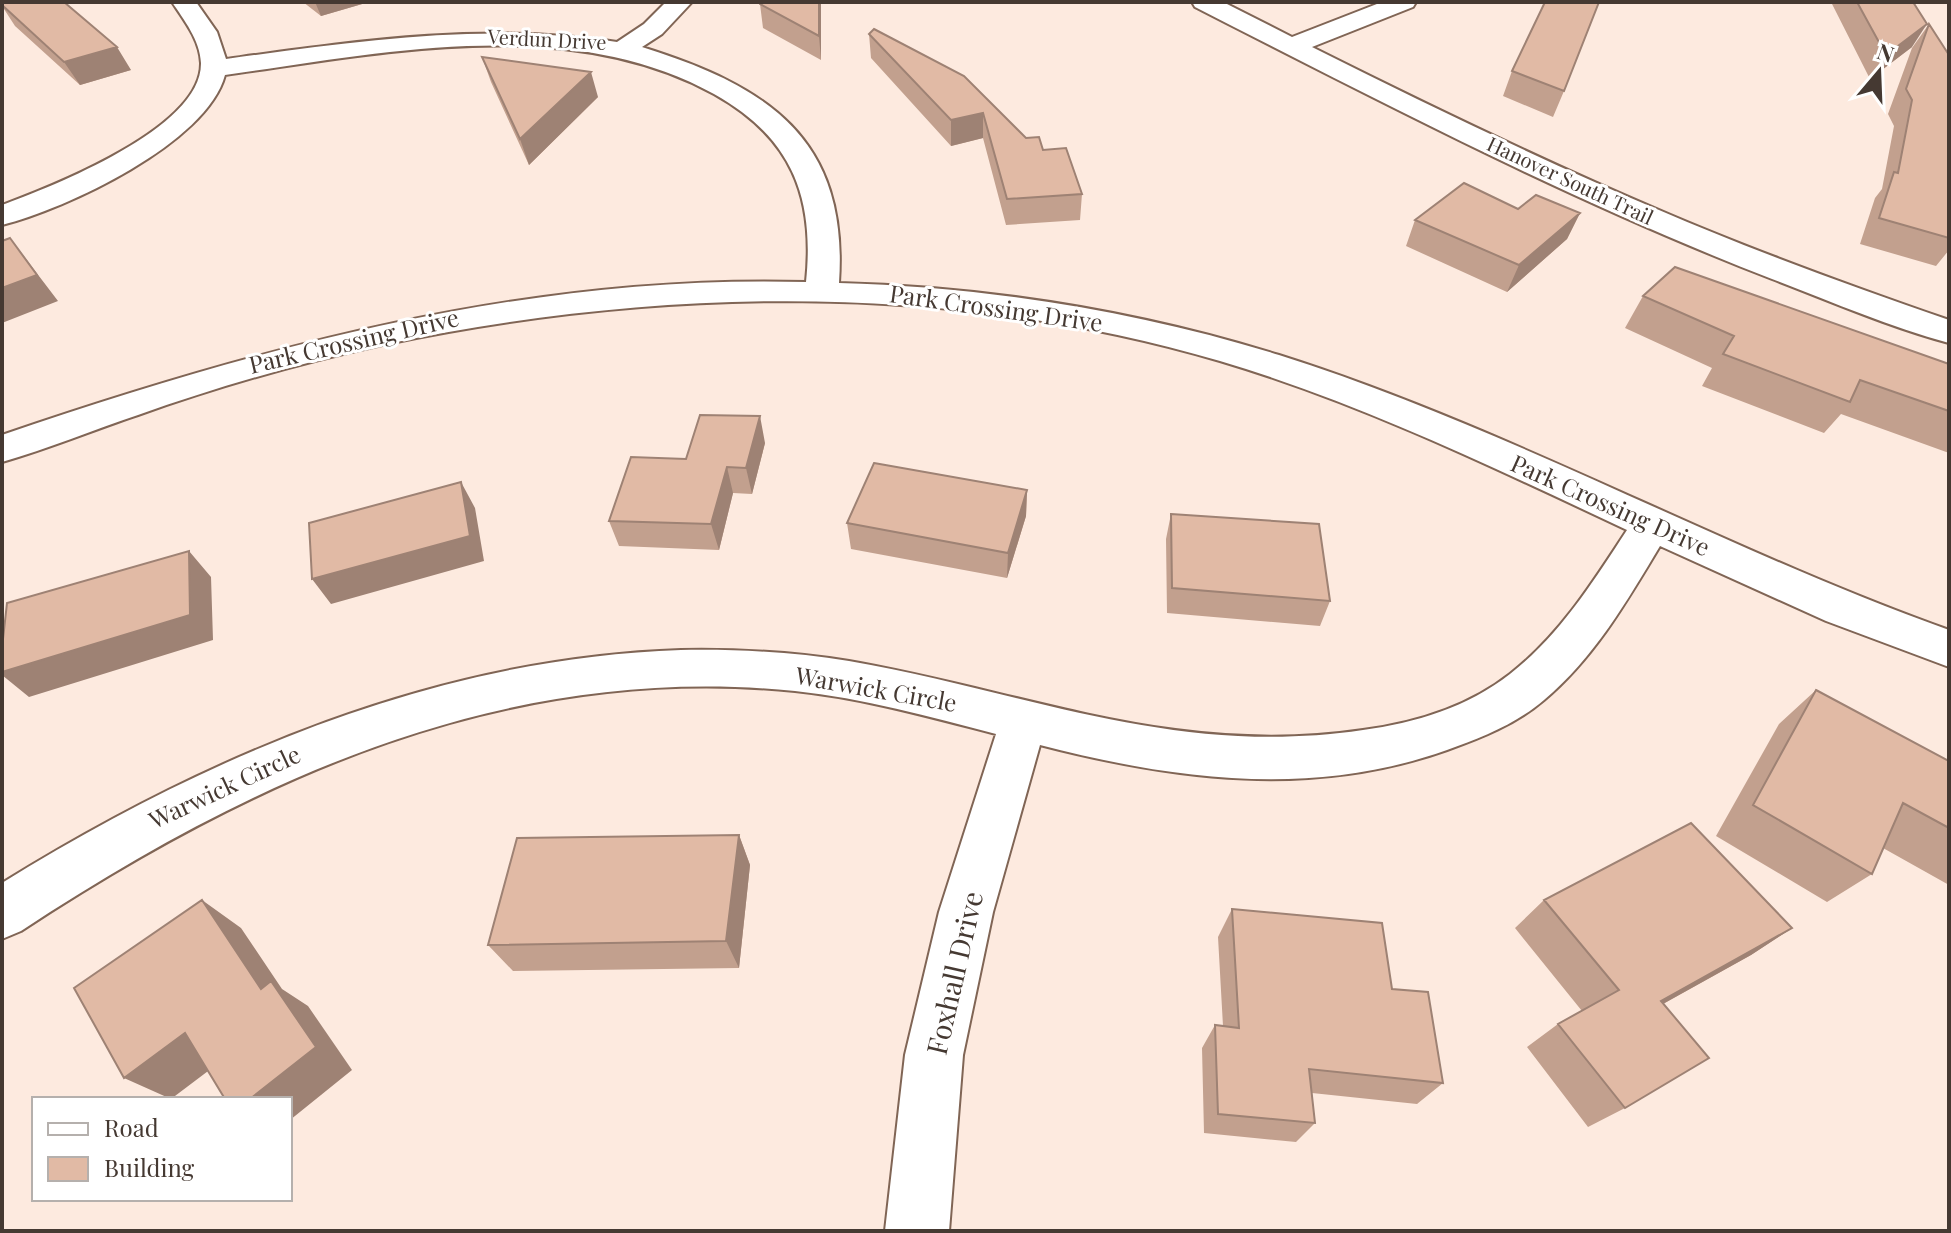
<svg xmlns="http://www.w3.org/2000/svg" width="1951" height="1233" font-family="'Playfair Display',serif">
	<style>
		.lines { fill: none; stroke-linecap: round; stroke-linejoin: round }
		.minor-casing { stroke: #806555; stroke-width: 4 }
		.minor { fill: #fff; fill-rule: evenodd }
		.wall { fill: #c2a08e }
		.shaded-wall { fill: #9e8274 }
		.building { fill: #e1baa5; stroke: #9e8274; stroke-width: 2 }
		.labels { text-anchor: middle; stroke-width: 6; stroke-linejoin: round; paint-order: stroke }
		.far-street-label { font-size: 20px; fill: #453932; stroke: #fff }
		.street-label { font-size: 24px; fill: #453932; stroke: #fff }
		.near-street-label { font-size: 28px; fill: #453932; stroke: #fff }
	</style>
	<rect width="100%" height="100%" fill="#fdeadf"/>
	<g class="lines">
		<defs>
			<path id="minor" d="M172,2H196L217,32L226,59C357,41 485,22 617,42L644,24L666,2H692L662,34L642,47C767,86 849,138 839,283C987,287 1138,311 1279,355C1510,428 1722,549 1949,630V667L1826,621L1660,546C1627,601 1594,658 1544,700C1516,724 1481,738 1447,750C1313,798 1175,780 1040,745L993,912L963,1055L949,1231H885L905,1055L939,912L996,734C930,717 863,698 795,691C507,662 255,777 21,931L2,939V883C207,756 436,658 681,650C737,649 794,652 849,661C1028,692 1175,758 1363,730C1415,723 1468,707 1510,674C1560,635 1593,582 1627,530C1495,468 1361,403 1220,361C949,281 657,287 382,345C300,363 217,387 138,415C93,430 48,449 2,462V435C262,346 529,274 806,282C815,196 791,137 714,94C566,13 383,53 225,75C207,143 66,209 2,225V205C53,186 202,128 201,63C200,40 184,20 172,2Z
				M1192,2H1223L1292,37L1382,2H1416L1413,7L1312,47C1426,104 1541,160 1659,210C1754,251 1851,286 1949,320V343C1889,327 1830,301 1772,279C1573,202 1385,104 1195,7Z"/>
		</defs>
		<use href="#minor" class="minor-casing"/>
		<use href="#minor" class="minor"/>
	</g>
	<path class="wall" d="M2,2L131,70L80,85L15,26L2,6Z
		M303,2H369L321,16Z
		M821,2V60L763,28L760,4Z
		M1828,2H1913L1912,47L1870,79L1831,2Z
		M1929,24L1949,55V250L1936,266L1860,244L1875,198L1882,189L1894,126L1888,114L1912,48Z
		M869,34L1043,150L1082,194L1080,220L1006,225L983,138L951,146L871,58Z
		M482,57L598,97L529,165L491,82Z
		M1512,71L1564,91L1553,117L1503,96Z
		M1518,209L1580,213L1567,239L1507,292L1406,246L1415,220Z
		M1643,296L1949,364V453L1841,414L1824,433L1702,386L1712,368L1625,328Z
		M765,443L752,494L733,493L719,550L619,546L609,521L686,459Z
		M1027,490L1026,516L1007,578L851,549L847,523Z
		M1171,514L1330,601L1320,626L1167,613L1166,539Z
		M1816,690L1949,761V885L1883,848L1872,874L1827,902L1716,836L1779,724Z
		M739,835L750,865L739,968L513,971L488,945Z
		M1544,900L1792,928L1751,955L1663,1004L1625,1108L1588,1127L1527,1047L1558,1024L1582,1011L1515,928Z
		M1232,909L1392,989L1443,1083L1417,1104L1312,1093L1315,1123L1296,1142L1204,1133L1202,1048L1215,1025L1223,1026L1218,937Z"/>
	<path class="shaded-wall" d="M315,2H369L321,16Z
		M819,2H821V60L819,36Z
		M1927,24L1912,47L1870,79L1886,55Z
		M117,47L131,70L80,85L64,62Z
		M591,72L598,97L529,165L520,139Z
		M983,113V138L951,146V120Z
		M1580,213L1567,239L1507,292L1519,265Z
		M10,238L58,301L2,323V288Z
		M760,416L765,443L752,494L746,468Z
		M727,467L733,493L719,550L711,524Z
		M461,482L475,508L484,561L331,604L312,579Z
		M1027,490L1026,516L1007,578L1008,553Z
		M189,551L211,577L213,640L29,697L2,675V672Z
		M739,835L750,865L739,968L726,941Z
		M202,900L241,928L282,989L308,1006L352,1070L290,1120V1099H250L261,989Z
		M1792,928L1751,955L1625,1025L1661,1001Z
		M185,1033L228,1056L171,1099L124,1078Z"/>
	<path class="building" d="M2,2H64L117,47L64,62L2,5Z
		M760,2H819V36L760,4Z
		M1545,2H1599L1564,91L1512,71Z
		M1857,2H1913L1927,24L1886,55Z
		M1929,24L1949,55V238L1879,218L1894,172L1898,173L1912,100L1906,89Z
		M874,29L964,76L1026,138L1039,137L1043,150L1066,148L1082,194L1007,199L983,113L951,120L869,34Z
		M482,57L591,72L520,139Z
		M1464,183L1518,209L1536,195L1580,213L1519,265L1415,220Z
		M10,238L37,275L2,288V241Z
		M1675,267L1949,364V411L1860,380L1850,402L1723,354L1734,336L1643,296Z
		M700,415L760,416L746,468L727,467L711,524L609,521L631,457L686,459Z
		M874,463L1027,490L1008,553L847,523Z
		M461,482L470,536L312,579L309,523Z
		M1171,514L1319,524L1330,601L1172,588Z
		M189,551L190,615L2,672V648L7,603Z
		M1816,690L1949,761V828L1903,803L1872,874L1753,805Z
		M1691,823L1792,928L1661,1001L1709,1058L1625,1108L1558,1024L1619,990L1544,900Z
		M739,835L726,941L488,945L517,838Z
		M202,900L261,989L271,981L316,1047L250,1099H225L185,1033L124,1078L74,988Z
		M1232,909L1382,923L1392,989L1428,992L1443,1083L1309,1069L1315,1123L1218,1114L1215,1025L1239,1028Z"/>
	<g class="labels">
		<g class="far-street-label">
			<text transform="translate(547 40) rotate(3)" y="7">Verdun Drive</text>
			<text transform="translate(1570 181) rotate(25)" y="7">Hanover South Trail</text>
		</g>
		<g class="street-label">
			<text transform="translate(996 309) rotate(8)" y="8">Park Crossing Drive</text>
			<text transform="translate(354 342) rotate(-13)" y="8">Park Crossing Drive</text>
			<text transform="translate(1610 506) rotate(24)" y="8">Park Crossing Drive</text>
			<text transform="translate(876 690) rotate(10)" y="8">Warwick Circle</text>
			<text transform="translate(225 788) rotate(-25)" y="8">Warwick Circle</text>
		</g>
		<g class="near-street-label">
			<text transform="translate(955 973) rotate(-77)" y="10">Foxhall Drive</text>
		</g>
	</g>
	<rect width="1951" height="1233" fill="none" stroke="#453932" stroke-width="8"/>
	<rect x="32" y="1097" width="260" height="104" fill="#ffffff" stroke="#b5b0ad" stroke-width="2"/>
	<rect x="48" y="1123" width="40" height="12" fill="#ffffff" stroke="#b5b0ad" stroke-width="2"/>
	<text x="104" y="1137" font-size="24" fill="#453932">Road</text>
	<rect x="48" y="1157" width="40" height="24" fill="#e1baa5" stroke="#b5b0ad" stroke-width="2"/>
	<text x="104" y="1177" font-size="24" fill="#453932">Building</text>
	<g transform="translate(1879 72) rotate(19)" stroke="#ffffff" stroke-width="6" paint-order="stroke">
	<path d="M0-6L14 30L0 20L-14 30Z" fill="#453932"/>
	<text y="-12" font-size="22" font-weight="bold" text-anchor="middle" fill="#453932">N</text>
	</g>
</svg>
